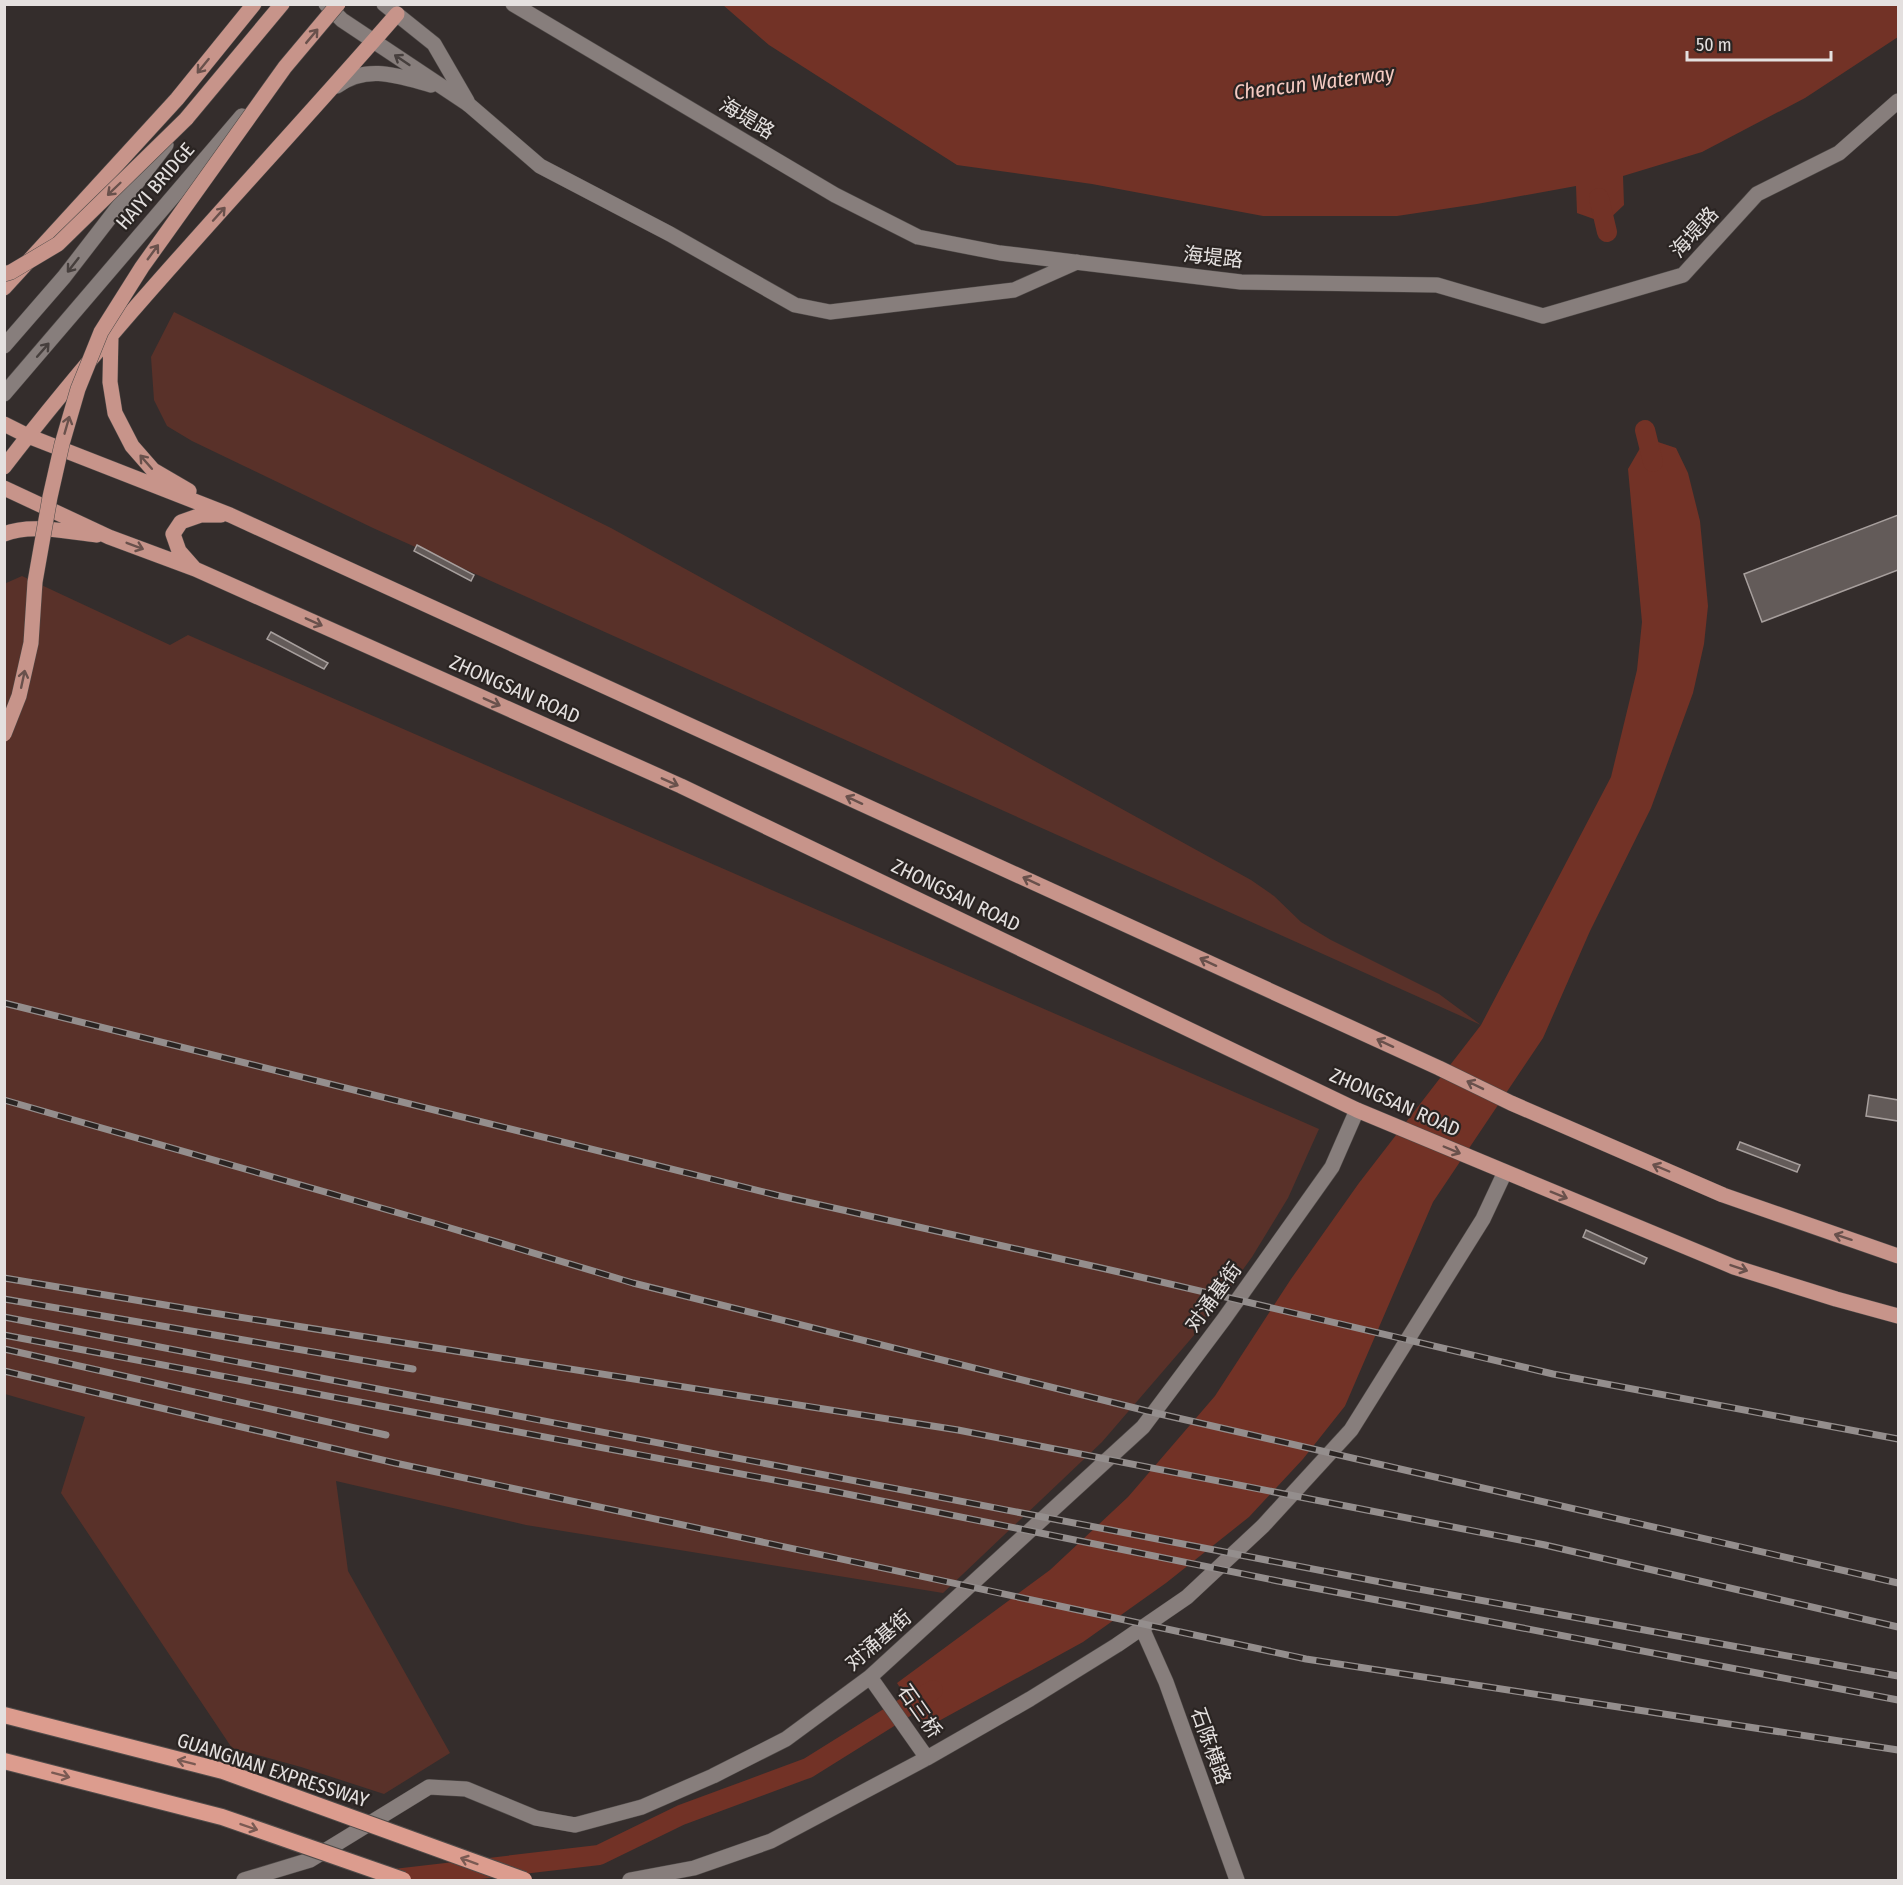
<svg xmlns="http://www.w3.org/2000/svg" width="1903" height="1885" font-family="'Fira Sans Condensed','Noto Sans SC',sans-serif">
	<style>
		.green { fill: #593129 }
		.water { fill: #723226 }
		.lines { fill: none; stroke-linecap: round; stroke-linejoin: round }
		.canal { stroke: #723226; stroke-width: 20 }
		.building { fill: #635b59; stroke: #a79f9d; stroke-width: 1.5 }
		.minor-casing { stroke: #504b49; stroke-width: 16 }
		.tertiary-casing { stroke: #504b49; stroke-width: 16 }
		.primary-casing { stroke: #504b49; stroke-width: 16 }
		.minor { stroke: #877e7c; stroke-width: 15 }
		.tertiary { stroke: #877e7c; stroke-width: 15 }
		.primary { stroke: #c7948a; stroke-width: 15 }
		.rail-casing { stroke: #948e8d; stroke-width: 7 }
		.rail { stroke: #2a2422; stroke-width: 4.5; stroke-dasharray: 14; stroke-linecap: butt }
		.primary-bridge-casing { stroke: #504b49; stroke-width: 16; stroke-linecap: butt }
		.trunk-bridge-casing { stroke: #504b49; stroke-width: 18; stroke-linecap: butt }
		.primary-bridge { stroke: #c7948a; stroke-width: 15 }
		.trunk-bridge { stroke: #dc9c8e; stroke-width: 16 }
		.oneway { stroke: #69514c }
		.oneway2 { stroke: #463f3d }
		.oneway3 { stroke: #7a5a53 }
		.labels { text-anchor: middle; stroke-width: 4.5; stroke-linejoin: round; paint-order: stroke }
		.street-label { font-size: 20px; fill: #e4e0df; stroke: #2a2422 }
		.water-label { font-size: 21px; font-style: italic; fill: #f5cbc2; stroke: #2a2422 }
	</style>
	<rect width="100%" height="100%" fill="#342d2c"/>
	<path class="green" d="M174,312L611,528L1251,880L1274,896L1301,922L1331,940L1439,994L1481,1025L373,528L192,441L167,426L154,400L151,357Z
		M22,576L170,645L188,635L1319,1129L1288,1198L1252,1257L1202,1326L1102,1442L943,1593L526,1525L336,1481L348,1571L450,1753L384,1794L301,1767L232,1748L61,1493L85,1417L5,1394L4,584Z"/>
	<path class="water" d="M1898,4V37L1805,98L1702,152L1623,176L1624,205L1605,223L1577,213L1576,186L1477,204L1397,216H1263L1092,184L957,165L769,45L723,5Z
		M1646,438L1676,448L1688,473L1700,521L1708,606L1704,644L1693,693L1651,808L1590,931L1543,1038L1433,1202L1345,1406L1303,1459L1249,1517L1166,1583L1083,1642L926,1728L897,1683L1050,1570L1128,1497L1215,1396L1291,1279L1359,1183L1481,1025L1611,777L1637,670L1642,622L1628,469Z"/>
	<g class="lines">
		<path class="canal" d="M1599,198L1607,232
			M1645,430L1653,462
			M386,1880L599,1855L681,1815L808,1768L933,1690"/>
	</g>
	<path class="building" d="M1898,515V570L1762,622L1744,574Z
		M417,545L474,575L471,581L414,551Z
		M271,632L328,663L324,669L267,639Z
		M1869,1095L1898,1100V1121L1866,1116Z
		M1740,1142L1800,1165L1797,1172L1737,1149Z
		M1586,1230L1647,1258L1644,1264L1583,1237Z"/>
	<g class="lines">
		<defs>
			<path id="minor" d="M513,4L835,195L918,237L1000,253L1241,282L1437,285L1543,316L1683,275L1757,194L1839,153L1898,101
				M468,104L540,166L670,234L795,305L830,312L1014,290L1077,262
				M1142,1628L1166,1682L1237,1880
				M870,1677L927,1758
				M244,1880L310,1860L429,1787L466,1789L536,1818L575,1825L642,1807L713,1776L786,1739L870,1677L1143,1427L1224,1319L1332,1167L1357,1110
				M630,1880L694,1868L771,1841L927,1758L1030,1699L1117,1645L1187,1597L1263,1526L1351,1430L1483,1219L1505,1172"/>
			<path id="tertiary" d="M326,4L342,20L468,104
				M384,4L434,44L467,101
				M337,86C367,64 398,76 431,85
				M4,346L64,277L166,145
				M4,394L242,116"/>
			<path id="primary" d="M186,119L282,4
				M4,288L177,99L254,4
				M111,334L110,382L115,413L132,446L153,470L189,491
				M4,424L28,436L230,515L1439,1068L1511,1103L1723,1195L1898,1256
				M4,467C126,308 266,165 397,14
				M4,488L109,537L195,569L681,786L1357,1110L1734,1267L1836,1299L1898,1316
				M4,534C31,523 68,532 97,535
				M194,568L179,551L173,534L181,522L201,515H221"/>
		</defs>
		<use href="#minor" class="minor-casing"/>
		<use href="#tertiary" class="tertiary-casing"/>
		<use href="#primary" class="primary-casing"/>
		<use href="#minor" class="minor"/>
		<use href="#tertiary" class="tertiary"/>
		<use href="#primary" class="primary"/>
		<defs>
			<path id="rail" d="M4,1003L776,1195L1119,1272L1553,1374L1898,1439
				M4,1100L437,1224L633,1283L1147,1411L1898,1583
				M4,1278L207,1312L958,1430L1545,1545L1898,1627
				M4,1299L413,1369
				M4,1317L1391,1584L1898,1676
				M4,1335L832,1491L1278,1581L1898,1700
				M4,1349L386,1435
				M4,1371L395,1463L1306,1659L1898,1750"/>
		</defs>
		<use href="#rail" class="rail-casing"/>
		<use href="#rail" class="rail"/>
		<defs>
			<path id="primary-bridge" d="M4,274L11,272L58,244L186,119
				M4,734L19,696L31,643L35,582L50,497L62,444L78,389L101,332L142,267L285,67L338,4"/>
			<path id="trunk-bridge" d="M4,1715L223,1771L524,1880
				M4,1761L222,1817L403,1880"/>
		</defs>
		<use href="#primary-bridge" class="primary-bridge-casing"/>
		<use href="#trunk-bridge" class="trunk-bridge-casing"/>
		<use href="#primary-bridge" class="primary-bridge"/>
		<use href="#trunk-bridge" class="trunk-bridge"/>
	</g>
	<defs><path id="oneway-shaft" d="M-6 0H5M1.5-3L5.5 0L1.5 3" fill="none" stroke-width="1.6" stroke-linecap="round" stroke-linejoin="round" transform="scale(1.5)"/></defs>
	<g class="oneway">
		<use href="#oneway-shaft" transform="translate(312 36) rotate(-50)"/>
		<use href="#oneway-shaft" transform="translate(203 66) rotate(129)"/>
		<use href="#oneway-shaft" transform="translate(114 189) rotate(136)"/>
		<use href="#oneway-shaft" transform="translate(219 214) rotate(-48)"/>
		<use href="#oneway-shaft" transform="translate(153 252) rotate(-54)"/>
		<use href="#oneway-shaft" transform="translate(67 425) rotate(-74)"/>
		<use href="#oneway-shaft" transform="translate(146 462) rotate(-131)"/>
		<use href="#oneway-shaft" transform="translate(135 546) rotate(21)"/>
		<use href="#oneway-shaft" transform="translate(314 622) rotate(24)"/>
		<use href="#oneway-shaft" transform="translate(23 679) rotate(-78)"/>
		<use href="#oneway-shaft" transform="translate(492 702) rotate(24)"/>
		<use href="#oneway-shaft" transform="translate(670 782) rotate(24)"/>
		<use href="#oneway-shaft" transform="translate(854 800) rotate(-155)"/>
		<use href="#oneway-shaft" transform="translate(1031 881) rotate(-155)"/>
		<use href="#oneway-shaft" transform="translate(1208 962) rotate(-155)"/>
		<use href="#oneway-shaft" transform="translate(1385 1043) rotate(-155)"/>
		<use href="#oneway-shaft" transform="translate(1475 1085) rotate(-154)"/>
		<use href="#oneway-shaft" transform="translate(1452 1150) rotate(23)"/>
		<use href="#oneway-shaft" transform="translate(1661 1168) rotate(-157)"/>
		<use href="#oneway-shaft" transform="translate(1559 1195) rotate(22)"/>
		<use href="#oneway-shaft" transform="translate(1843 1237) rotate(-162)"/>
		<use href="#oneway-shaft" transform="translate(1739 1268) rotate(19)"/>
	</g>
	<g class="oneway2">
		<use href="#oneway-shaft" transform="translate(402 60) rotate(-146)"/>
		<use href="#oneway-shaft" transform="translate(73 265) rotate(128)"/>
		<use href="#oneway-shaft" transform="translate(43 350) rotate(-49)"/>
	</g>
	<g class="oneway3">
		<use href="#oneway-shaft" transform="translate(186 1762) rotate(-166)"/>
		<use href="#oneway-shaft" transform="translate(61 1775) rotate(15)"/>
		<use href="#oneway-shaft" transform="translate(249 1827) rotate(19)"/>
		<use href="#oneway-shaft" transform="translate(469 1861) rotate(-160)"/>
	</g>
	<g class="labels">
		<g class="street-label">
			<text transform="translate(747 118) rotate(31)" y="7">海堤路</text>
			<text transform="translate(155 186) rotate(-49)" y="7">HAIYI BRIDGE</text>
			<text transform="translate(1694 232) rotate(-48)" y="7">海堤路</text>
			<text transform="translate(1213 257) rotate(6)" y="7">海堤路</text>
			<text transform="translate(515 689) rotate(24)" y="7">ZHONGSAN ROAD</text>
			<text transform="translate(956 895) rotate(26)" y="7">ZHONGSAN ROAD</text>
			<text transform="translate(1395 1102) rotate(24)" y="7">ZHONGSAN ROAD</text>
			<text transform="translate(1213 1297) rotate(-54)" y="7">对涌基街</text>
			<text transform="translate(878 1640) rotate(-41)" y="7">对涌基街</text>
			<text transform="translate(920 1711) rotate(55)" y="7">石三桥</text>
			<text transform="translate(1211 1746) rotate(70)" y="7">石陈横路</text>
			<text transform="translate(273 1770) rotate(18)" y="7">GUANGNAN EXPRESSWAY</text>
		</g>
		<g class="water-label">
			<text transform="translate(1314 83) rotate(-7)" y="7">Chencun Waterway</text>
		</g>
	</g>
	<rect width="1903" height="1885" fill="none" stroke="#e4e0df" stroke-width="12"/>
	<path d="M1687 51v9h144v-9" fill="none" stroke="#e4e0df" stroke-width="3"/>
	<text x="1696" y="51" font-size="18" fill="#e4e0df" stroke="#2a2422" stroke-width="4.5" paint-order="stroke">50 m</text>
</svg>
